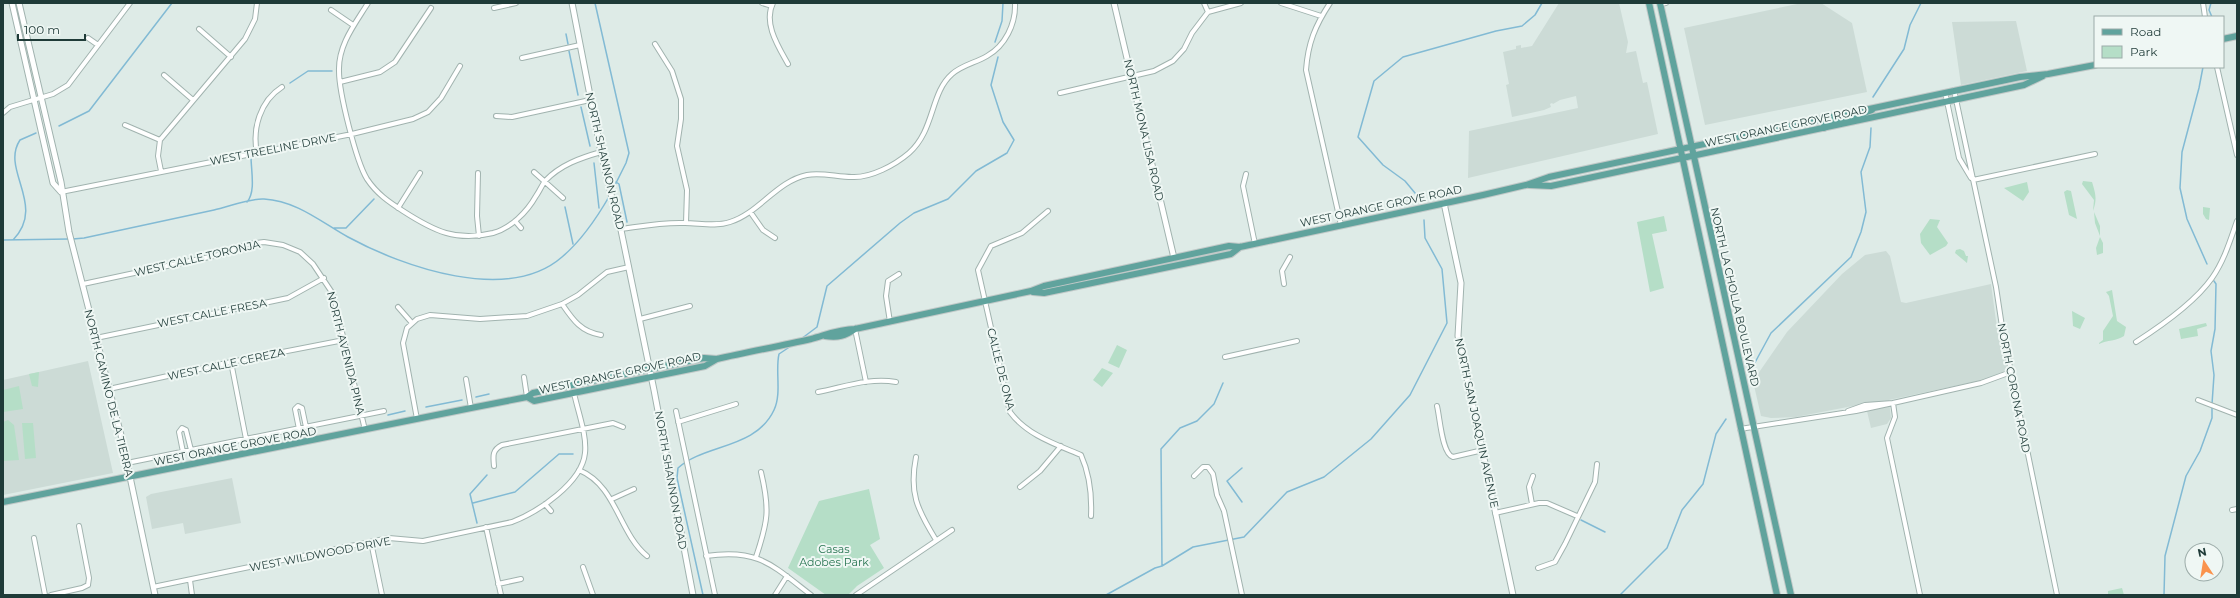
<svg xmlns="http://www.w3.org/2000/svg" width="2240" height="598" font-family="Montserrat,sans-serif">
	<style>
		.built { fill: #ccdbd6 }
		.green { fill: #b5dec7 }
		.lines { fill: none; stroke-linecap: round; stroke-linejoin: round }
		.stream { stroke: #82bad4; stroke-width: 1.5 }
		.minor-casing { stroke: #a1b3af; stroke-width: 6 }
		.tertiary-casing { stroke: #a1b3af; stroke-width: 7 }
		.primary-casing { stroke: #c0c8c7; stroke-width: 8 }
		.minor { stroke: #fff; stroke-width: 4 }
		.tertiary { stroke: #fff; stroke-width: 5 }
		.primary { stroke: #60a39d; stroke-width: 6 }
		.labels { text-anchor: middle; stroke-width: 4; stroke-linejoin: round; paint-order: stroke }
		.street-label { font-size: 11px; fill: #1f3b38; stroke: #eff7f4 }
		.park-label { font-size: 11px; fill: #277451; stroke: #eff7f4 }
	</style>
	<rect width="100%" height="100%" fill="#deebe7"/>
	<path class="built" d="M1559,3H1619L1628,42L1626,53L1636,51L1643,83L1647,82L1658,134L1468,178L1469,131L1578,108L1576,96L1560,100L1553,104L1552,103L1550,104L1551,107L1544,110L1512,117L1506,85L1509,84L1503,52L1516,49V46L1521,45V48L1532,46Z
		M1802,3H1821L1852,23L1867,92L1705,125L1684,28Z
		M2016,21L2027,71L1961,85L1952,22Z
		M1886,251L1890,256L1901,302L1906,303L1991,284L1996,321L2007,370L1983,380L1889,400L1891,418L1887,424L1871,428L1867,411L1863,404L1796,417L1771,418L1761,416L1753,381L1787,332L1842,274L1865,255Z
		M88,361L113,473L3,495V380Z
		M232,478L241,523L185,534L183,523L152,529L146,497L151,494Z"/>
	<path class="green" d="M2083,181L2092,182C2096,195 2097,199 2093,211L2094,200L2082,184Z
		M2027,182L2029,192L2023,201L2004,188Z
		M2067,190L2071,191L2077,219L2069,215L2064,192Z
		M2203,207L2210,208L2209,220L2206,219L2203,214Z
		M2094,212L2100,226V236L2095,223Z
		M1664,216L1667,231L1652,234L1664,288L1650,292L1637,222Z
		M1930,219L1940,220L1937,227L1948,243L1946,246L1930,255L1921,243L1920,234Z
		M2100,237L2103,243V253L2097,255L2096,248Z
		M1960,249L1964,251L1966,256H1968L1967,263L1955,253L1956,250Z
		M2112,290L2117,321L2126,327L2124,336C2117,341 2107,340 2099,344V343L2103,340V331L2113,316L2109,296L2106,292Z
		M2072,311L2085,318L2080,329L2073,326Z
		M2206,323L2207,326L2197,329L2198,336L2181,339L2179,329Z
		M1117,345L1127,350L1119,368L1108,363Z
		M1102,368L1113,373L1102,387L1093,380Z
		M39,372L38,387L32,386L29,374Z
		M19,386L23,409L3,412V390Z
		M8,420L14,425L19,460L3,461V422Z
		M22,423H33L36,458L25,459Z
		M869,489L880,539L870,545L884,568L857,586L848,595H826L788,568L819,501Z
		M2122,588L2124,595H2108V591Z"/>
	<g class="lines">
		<path class="stream" d="M595,3L629,153L626,163L612,191
			M2211,3L2209,10L2212,17
			M566,34L568,44
			M995,42L1002,21L1003,3
			M569,51L578,95
			M2203,67L2199,88L2182,152L2180,188L2187,219L2207,264
			M290,83L308,71H332
			M1873,97L1904,49L1910,25L1921,3
			M581,107L590,146
			M59,126L89,111L172,3
			M594,163L599,208
			M616,182L619,184L627,222
			M1420,199L1405,181L1383,165L1358,137L1374,81L1403,57L1496,31L1522,26L1535,15L1542,3
			M247,202C256,192 251,170 251,157
			M565,207L573,244
			M334,228H346L374,199
			M73,239L84,238C127,229 171,219 214,210C228,207 250,198 264,199C297,201 321,222 348,237C403,267 508,304 562,257C581,241 598,216 610,195
			M3,240L69,239
			M13,240C47,205 0,170 20,140L36,133
			M801,339L817,327L827,286L900,223L914,213L948,199L976,171L1007,153L1014,140L1003,122L991,85L998,57
			M1752,368L1771,333L1851,257L1861,232L1866,212L1861,172L1870,147L1871,128
			M476,397L489,394
			M2212,404L2214,375L2211,351L2215,329L2216,284L2214,281
			M426,407L462,400
			M388,415L405,411
			M1242,468L1227,481L1242,502
			M473,503L515,492L559,454H573
			M1581,520L1605,532
			M477,523L470,494L487,475
			M1162,566L1161,449L1180,428L1197,421L1214,404L1223,383
			M703,595L677,478L678,468C704,444 756,449 774,410C782,393 775,371 779,354L791,346
			M1106,595L1155,568L1162,566L1193,547L1244,537L1287,492L1324,477L1371,439L1410,395L1447,323L1442,269L1425,238L1424,220
			M1620,595L1667,548L1682,510L1703,484L1716,434L1726,419
			M2164,595L2165,556L2186,476L2200,451L2212,418V407"/>
		<defs>
			<path id="minor" d="M368,3C355,24 338,45 339,71C339,93 356,161 367,179C377,194 389,202 403,211C434,231 456,242 493,233C511,228 527,212 536,196C539,192 542,185 545,181C560,165 580,158 601,152
				M762,3L772,6
				M773,3C763,23 778,46 788,64
				M1204,3L1208,12
				M1281,3L1321,16
				M1330,3C1315,26 1308,43 1306,70L1341,225
				M2203,3L2205,17
				M1660,4L1666,3
				M494,8L516,3
				M331,10L353,25
				M199,29L231,57
				M88,38L98,45
				M655,44L672,71L681,99V119L677,146L687,190L686,223
				M522,58L580,45
				M2217,67L2237,155
				M164,75L193,100
				M340,82L380,72L395,62L431,8
				M1954,90L1996,287L2003,333L2057,595
				M1945,92L1959,158L1971,178
				M1060,93L1154,71L1173,61L1184,49L1192,33L1208,12L1241,3
				M3,113L10,107L53,94L68,85L130,3
				M496,116L512,117L590,100
				M125,125L160,140
				M257,153C252,129 260,101 282,87
				M161,171L158,156L160,140L245,39L255,19L257,3
				M534,172L563,198
				M478,173L477,216L479,236
				M1246,174L1243,186L1255,244
				M1973,180L2095,154
				M61,192L352,134L413,119L428,112L441,98L460,66
				M398,208L420,173
				M1048,211L1022,233L991,246L978,270L1010,412C1027,435 1055,444 1081,455C1090,475 1092,494 1091,516
				M751,213L763,230L775,238
				M515,221L521,228
				M622,229C643,226 663,222 685,223C699,223 716,227 730,222C759,213 777,181 807,175C821,172 837,177 852,177C871,178 895,165 909,153C935,130 930,93 952,74C962,65 975,63 987,56C1005,46 1016,24 1015,3
				M83,284L223,254L248,244L264,242L283,245L300,252L313,264L333,294L365,430
				M1284,284L1282,271L1290,257
				M562,304C573,320 581,332 601,335
				M398,307L412,323
				M640,319L690,306
				M890,322L886,296L888,281L899,274
				M855,329L866,382
				M96,338L288,298L324,278
				M2136,342C2161,326 2195,302 2212,278C2224,261 2230,241 2237,221
				M1225,357L1297,341
				M231,362L246,439
				M524,377L527,397
				M466,379L471,408
				M109,389L231,362L344,340
				M818,392C844,387 870,377 896,382
				M2198,400L2237,415
				M1437,406C1440,418 1442,454 1453,457L1483,450
				M676,411L715,595
				M417,419L403,343L407,328L417,319L430,315L480,319L527,316L562,304L578,295L607,272L629,267
				M678,422L736,404
				M299,429L295,409L298,406L302,408L306,427
				M1740,429L1856,411L1893,403L1865,405L1848,411
				M183,452L179,432L182,428L186,430L191,450
				M916,457C909,493 917,509 936,540
				M127,463L384,411
				M494,466C493,456 492,450 502,445L613,423L623,427
				M579,470C617,486 618,532 647,556
				M1194,476L1203,467H1208L1213,474L1217,495L1224,511L1242,595
				M1020,487L1040,471L1061,446
				M612,499L634,489
				M545,504L551,511
				M1532,504L1529,487L1533,476
				M2232,510L2237,509
				M1495,513L1539,503H1547L1577,516
				M79,526L89,578L88,585
				M486,527L501,595
				M34,538L45,595
				M371,542L382,595
				M706,556C758,548 772,565 811,595
				M756,557C768,521 770,510 761,472
				M583,567L593,595
				M1538,568L1555,562L1565,544L1595,482L1597,464
				M190,580L192,595
				M498,584L521,579
				M153,587L389,538L423,541L512,522C538,512 582,483 585,453C587,435 578,412 574,393
				M51,595L82,588L88,585
				M775,595L787,576
				M856,595L952,530
				M1920,595L1887,438L1895,417L1893,403L1981,383L2011,372"/>
			<path id="tertiary" d="M12,3L53,183L61,192
				M19,3L61,182L69,232L122,439L155,595
				M572,3L601,152L612,198L615,201L654,390L693,595
				M1114,3L1174,258
				M1444,203L1461,283L1458,336L1513,595"/>
			<path id="primary" d="M1649,3L1777,595
				M1660,3L1791,595
				M2223,39L2237,36
				M1824,128V125L1827,122L1859,115L1872,110
				M1529,185L1551,186L2024,85L2043,76
				M1033,292L1044,293L1231,254L1240,247
				M825,336C838,338 845,336 855,329
				M527,397L534,401L705,366L717,359
				M3,502L471,408L527,397L533,393L704,358L717,359C748,352 780,346 811,339C826,335 839,329 855,329L1031,291L1044,286L1229,246L1240,247L1483,195L1526,185L1549,177L2020,77L2048,74L2095,65"/>
		</defs>
		<use href="#minor" class="minor-casing"/>
		<use href="#tertiary" class="tertiary-casing"/>
		<use href="#primary" class="primary-casing"/>
		<use href="#minor" class="minor"/>
		<use href="#tertiary" class="tertiary"/>
		<use href="#primary" class="primary"/>
	</g>
	<g class="labels">
		<g class="street-label">
			<text transform="translate(1786 126) rotate(-12)" y="4">WEST ORANGE GROVE ROAD</text>
			<text transform="translate(1144 130) rotate(77)" y="4">NORTH MONA LISA ROAD</text>
			<text transform="translate(273 149) rotate(-11)" y="4">WEST TREELINE DRIVE</text>
			<text transform="translate(605 161) rotate(77)" y="4">NORTH SHANNON ROAD</text>
			<text transform="translate(1381 206) rotate(-12)" y="4">WEST ORANGE GROVE ROAD</text>
			<text transform="translate(197 258) rotate(-13)" y="4">WEST CALLE TORONJA</text>
			<text transform="translate(1735 297) rotate(77)" y="4">NORTH LA CHOLLA BOULEVARD</text>
			<text transform="translate(212 313) rotate(-11)" y="4">WEST CALLE FRESA</text>
			<text transform="translate(346 353) rotate(76)" y="4">NORTH AVENIDA PINA</text>
			<text transform="translate(226 364) rotate(-12)" y="4">WEST CALLE CEREZA</text>
			<text transform="translate(1001 369) rotate(76)" y="4">CALLE DE ONA</text>
			<text transform="translate(620 373) rotate(-12)" y="4">WEST ORANGE GROVE ROAD</text>
			<text transform="translate(2014 388) rotate(79)" y="4">NORTH CORONA ROAD</text>
			<text transform="translate(109 393) rotate(76)" y="4">NORTH CAMINO DE LA TIERRA</text>
			<text transform="translate(1477 423) rotate(78)" y="4">NORTH SAN JOAQUIN AVENUE</text>
			<text transform="translate(235 446) rotate(-11)" y="4">WEST ORANGE GROVE ROAD</text>
			<text transform="translate(671 480) rotate(80)" y="4">NORTH SHANNON ROAD</text>
			<text transform="translate(320 554) rotate(-11)" y="4">WEST WILDWOOD DRIVE</text>
		</g>
		<g class="park-label">
			<text x="834" y="553">Casas<tspan x="834" dy="13">Adobes Park</tspan></text>
		</g>
	</g>
	<rect width="2240" height="598" fill="none" stroke="#1f3b38" stroke-width="8"/>
	<rect x="2094" y="16" width="130" height="52" fill="#eff7f4" stroke="#9caca9"/>
	<rect x="2102" y="29" width="20" height="6" fill="#60a39d" stroke="#9caca9"/>
	<text x="2130" y="36" font-size="12" fill="#1f3b38">Road</text>
	<rect x="2102" y="46" width="20" height="12" fill="#b5dec7" stroke="#9caca9"/>
	<text x="2130" y="56" font-size="12" fill="#1f3b38">Park</text>
	<g transform="translate(2204 562) rotate(348)"><circle r="19" fill="#eff7f4" stroke="#9caca9"/>
	<path d="M0-3L7 15L0 10L-7 15Z" fill="#fa934d"/>
	<text y="-6" font-size="11" font-weight="bold" text-anchor="middle" fill="#1f3b38">N</text>
	</g>
	<path d="M18 34v6h67v-6" fill="none" stroke="#1f3b38" stroke-width="2"/>
	<text x="24" y="34" font-size="12" fill="#1f3b38" stroke="#eff7f4" stroke-width="3" paint-order="stroke">100 m</text>
</svg>
